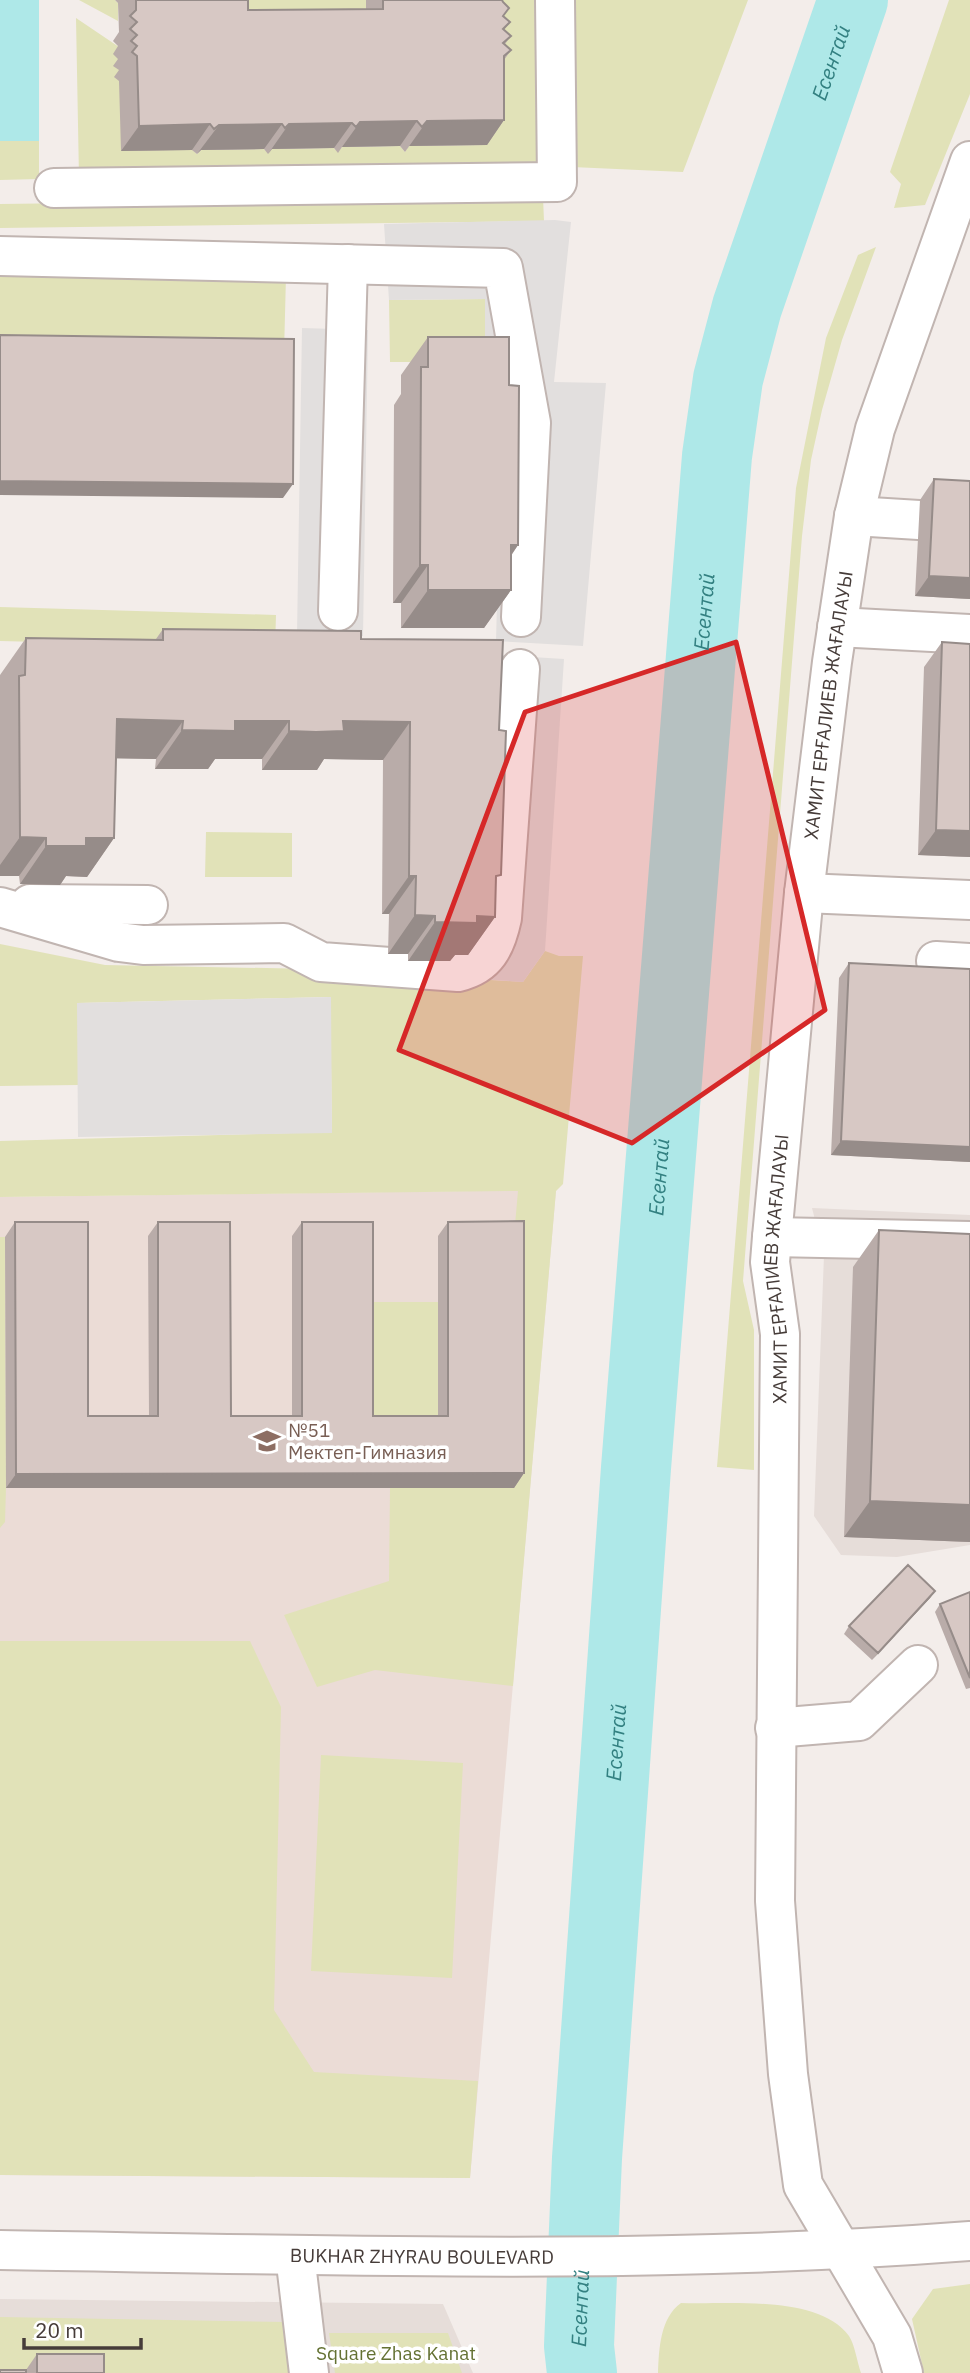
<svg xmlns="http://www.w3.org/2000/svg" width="970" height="2373" font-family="'IBM Plex Sans',sans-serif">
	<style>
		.residential { fill: #e6ddd9 }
		.education { fill: #ebdcd6 }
		.green { fill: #e1e2b8 }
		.parking { fill: #e2dfde }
		.water { fill: #aee8e8 }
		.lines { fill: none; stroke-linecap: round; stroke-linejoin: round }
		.river { stroke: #aee8e8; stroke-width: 70 }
		.minor-casing { stroke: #c1b5b1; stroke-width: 42 }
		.minor { stroke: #fff; stroke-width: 38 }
		.wall { fill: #b9aca9 }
		.shaded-wall { fill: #968c89 }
		.building { fill: #d7c8c4; stroke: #968c89; stroke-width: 2 }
		.marked { fill: #d62828; fill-opacity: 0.2; stroke: #d62828; stroke-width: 5; stroke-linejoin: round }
		.labels { text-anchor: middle; stroke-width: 7; stroke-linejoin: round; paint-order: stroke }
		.street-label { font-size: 19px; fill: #463c39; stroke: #fff }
		.education-label { font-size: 19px; fill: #785e54; stroke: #fff; text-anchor: start }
		.park-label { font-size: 19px; fill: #647233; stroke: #fff }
		.water-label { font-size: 21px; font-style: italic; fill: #338081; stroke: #fff }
	</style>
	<rect width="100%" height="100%" fill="#f3edea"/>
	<path class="residential" d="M812,1208L970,1215V1545L897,1557L841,1555L814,1516L824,1255Z
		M0,2299L443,2304L473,2373H0Z"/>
	<path class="education" d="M556,1190L470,2178L0,2175V1197Z"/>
	<path class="green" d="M79,0H115L118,3V21Z
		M230,0H366V34L230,35Z
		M485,0H541L543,170L79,178L76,18L119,47V81L197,154L201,150L264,149L268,153L272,149L334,148L338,152L342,147L400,146L405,152L409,146L486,145Z
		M570,0H748L683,172L572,167Z
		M949,0H970V94L925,205L894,208L901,184L890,172Z
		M0,141H39V179L0,180Z
		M543,197L544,221L0,228V204Z
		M876,247L842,340L822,410L811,460L802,536L743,1281L754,1330V1470L717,1467L796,488L826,338L858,255Z
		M286,276L284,353L0,350V277Z
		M485,299V362H390L389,300Z
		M0,607L276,615L275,648L0,641Z
		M206,832L292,833V877H205Z
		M0,944L105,965L314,969L523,982L545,951L559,956H583L563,1184L556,1191L513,1686L375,1670L317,1687L284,1615L389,1581L390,1488L514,1487V1236L518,1191L0,1197V1141L332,1132L330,997L78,1003V1085L0,1086Z
		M0,1237H5L6,1488L5,1522L0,1528Z
		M363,1302H438V1430H363Z
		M0,1641H250L281,1707L274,2010L314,2072L478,2081L470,2178L0,2175Z
		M321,1755L463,1763L452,1978L311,1971Z
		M970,2284V2373H924L912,2319L933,2289Z
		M681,2303C729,2305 818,2294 849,2336C855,2345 857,2362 861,2373H658C659,2349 660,2318 681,2303Z
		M0,2317L286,2322L292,2373H57L0,2369Z
		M329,2333H448L462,2373H335Z"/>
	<path class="parking" d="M555,220L571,222L554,382L606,383L583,646L496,641L502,412L485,362V299L389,300L384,224Z
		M302,328L368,330L363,636L297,635Z
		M500,655L564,659L545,951L523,982L479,979Z
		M331,997L332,1133L78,1137L77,1003Z"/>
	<path class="water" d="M0,0H39V141H0Z"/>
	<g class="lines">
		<path class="river" id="s1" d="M582,2373L579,2346L587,2158L636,1468L717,456L728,379L747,307L853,0"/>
		<defs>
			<g id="minor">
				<path d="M54,188L557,182L555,0"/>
				<path d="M0,256L503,268L531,423L521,617"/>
				<path d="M854,516L919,520"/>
				<path d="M338,611L348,264"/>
				<path d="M837,627L970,634"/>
				<path d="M804,893L970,900"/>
				<path d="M30,904L148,905"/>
				<path d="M0,907L119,942L143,945L284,943L321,962L458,972C487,965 496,946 502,918L520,669"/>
				<path d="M936,961L970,963"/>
				<path d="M772,1237L970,1241"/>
				<path d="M775,1728L859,1721L918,1665"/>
				<path id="s2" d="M0,2250C323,2255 647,2266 970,2241"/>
				<path d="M295,2255L309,2373"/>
				<path id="s3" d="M903,2373L892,2336L803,2185L788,2074L775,1901L780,1334L770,1262L772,1237L804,893L832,662L854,516L875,429L970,161"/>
			</g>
		</defs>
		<use href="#minor" class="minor-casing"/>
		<use href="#minor" class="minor"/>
	</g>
	<path class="wall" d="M115,0H248V10L366,9V0H502L503,2L509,8L503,16L510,22L504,30L511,36L505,44L511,50L504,60V120L487,145L409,146L405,152L400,146L342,147L338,153L334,148L272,149L268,154L264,149L201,150L197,154L192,150L121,151L119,81L114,77L119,70L113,66L118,59L113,54L118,46L113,41L119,32L118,3Z
		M428,337L509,385L518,545L511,556V590L484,628H401V603H393L394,405L401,394V375Z
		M934,479L970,599L915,596L920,500Z
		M163,629L361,639L499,730L495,917L468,955H455L450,961H408V954H388L389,914H382L383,760L324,759L317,770H262V759H215L208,769H155L156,759L116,758L114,838L87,877L66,876L60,885L20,884L19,876H0V675L26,638L156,639Z
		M942,642L970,857L918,855L924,667Z
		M849,963L970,969V1162L831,1155L839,978Z
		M15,1222L88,1416H149L148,1236L158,1222L231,1416H292V1236L302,1222L373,1416H438V1236L448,1222L524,1473L514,1488H6L5,1237Z
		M879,1230L970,1542L844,1537L853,1267Z
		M935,1591L930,1598L872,1660L844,1634L849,1626Z
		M970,1592V1688L966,1689L935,1612L940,1604Z
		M37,2354L104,2373H0L26,2370Z"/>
	<path class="shaded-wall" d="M504,120L487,145L409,146L405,152L427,121Z
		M417,121L400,146L342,147L360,122Z
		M352,123L334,148L272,149L268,154L289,124Z
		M210,124L192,150L121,151L139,126Z
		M282,124L264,149L201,150L197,154L219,125Z
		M0,481L293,484L283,498L0,495Z
		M511,545H518L492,583Z
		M420,565H428L401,603H393Z
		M929,576L970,578V599L915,596Z
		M428,590H511L484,628H401Z
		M117,719L183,721L156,759L90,758Z
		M235,721H289L262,759H215L208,769H155L182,730Z
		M343,721L410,722L383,760L324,759L317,770H262L289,731Z
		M936,830L970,831V857L918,855Z
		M20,837L46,838L19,876H0V865Z
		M86,838H114L87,877L66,876L60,885L20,884L46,846Z
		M409,876H416L389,914H382Z
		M415,915L435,916L408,954H388Z
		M477,916L495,917L468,955H455L450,961H408L435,922Z
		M841,1141L970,1147V1162L831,1155Z
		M524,1473L514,1488H6L16,1474Z
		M870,1501L970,1505V1542L844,1537Z
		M935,1591L930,1598L872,1660L878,1653Z"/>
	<path class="building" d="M136,0H248V10L383,9V0H502L503,2L509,8L503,16L510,22L503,29L511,36L503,43L511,50L504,56V120L427,121L422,127L417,121L360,122L356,127L352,123L289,124L285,128L282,124L219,125L214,129L210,124L139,126L137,56L132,52L137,46L131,41L137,35L130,29L137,22L130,16L136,10Z
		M0,335L294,339L293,484L0,481Z
		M428,337H509V385L519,386L518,545H511V590H428V565H420L421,367H428Z
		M934,479L970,481V578L929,576Z
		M163,629L361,631V639L503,640L499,730L506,731L501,875L496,876L495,917L477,916V923L435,922V916L415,915L416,876H409L410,722L343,721L344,731L316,732L289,731V721H235V731L182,730L183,721L117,719L114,838H86V846H46V838L20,837L19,676L25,675L26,638L163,640Z
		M942,642L970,644V831L936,830Z
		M849,963L970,969V1147L841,1141Z
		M524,1221V1473L16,1474L15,1222H88V1416H158V1222H230L231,1416H302V1222H373V1416H448V1222Z
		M879,1230L970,1234V1505L870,1501Z
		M908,1565L935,1591L878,1653L849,1626Z
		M970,1592V1678L940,1604Z
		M37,2354H104V2373H37Z
		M0,2370H26V2373H0Z"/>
	<path class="marked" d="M736,642L825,1010L632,1143L399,1050L525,712Z"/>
	<defs>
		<symbol id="school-bare" viewBox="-9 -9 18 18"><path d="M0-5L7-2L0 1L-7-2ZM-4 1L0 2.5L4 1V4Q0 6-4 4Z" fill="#8d6e63" stroke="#fff" stroke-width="2.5" paint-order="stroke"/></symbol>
	</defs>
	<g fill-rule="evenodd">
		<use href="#school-bare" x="248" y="1422" width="38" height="38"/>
	</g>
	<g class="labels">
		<g class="street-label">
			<text dy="7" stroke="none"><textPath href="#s3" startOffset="1699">ХАМИТ ЕРҒАЛИЕВ ЖАҒАЛАУЫ</textPath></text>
			<text dy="7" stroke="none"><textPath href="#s3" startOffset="1132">ХАМИТ ЕРҒАЛИЕВ ЖАҒАЛАУЫ</textPath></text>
			<text dy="7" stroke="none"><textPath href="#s2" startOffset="422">BUKHAR ZHYRAU BOULEVARD</textPath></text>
		</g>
		<g class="education-label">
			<text x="288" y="1437">№51<tspan x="288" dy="22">Мектеп-Гимназия</tspan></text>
		</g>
		<g class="park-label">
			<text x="396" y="2360">Square Zhas Kanat</text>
		</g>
		<g class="water-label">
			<text dy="7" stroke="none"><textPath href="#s1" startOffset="2333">Есентай</textPath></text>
			<text dy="7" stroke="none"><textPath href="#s1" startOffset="1766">Есентай</textPath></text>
			<text dy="7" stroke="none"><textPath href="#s1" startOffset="1199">Есентай</textPath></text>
			<text dy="7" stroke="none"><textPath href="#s1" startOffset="632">Есентай</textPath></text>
			<text dy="7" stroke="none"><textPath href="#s1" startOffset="65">Есентай</textPath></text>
		</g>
	</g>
	<path d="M24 2338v10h117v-10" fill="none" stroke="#463c39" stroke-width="3.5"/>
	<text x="35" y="2338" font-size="21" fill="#463c39" stroke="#ffffff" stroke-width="5" paint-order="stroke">20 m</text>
</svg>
